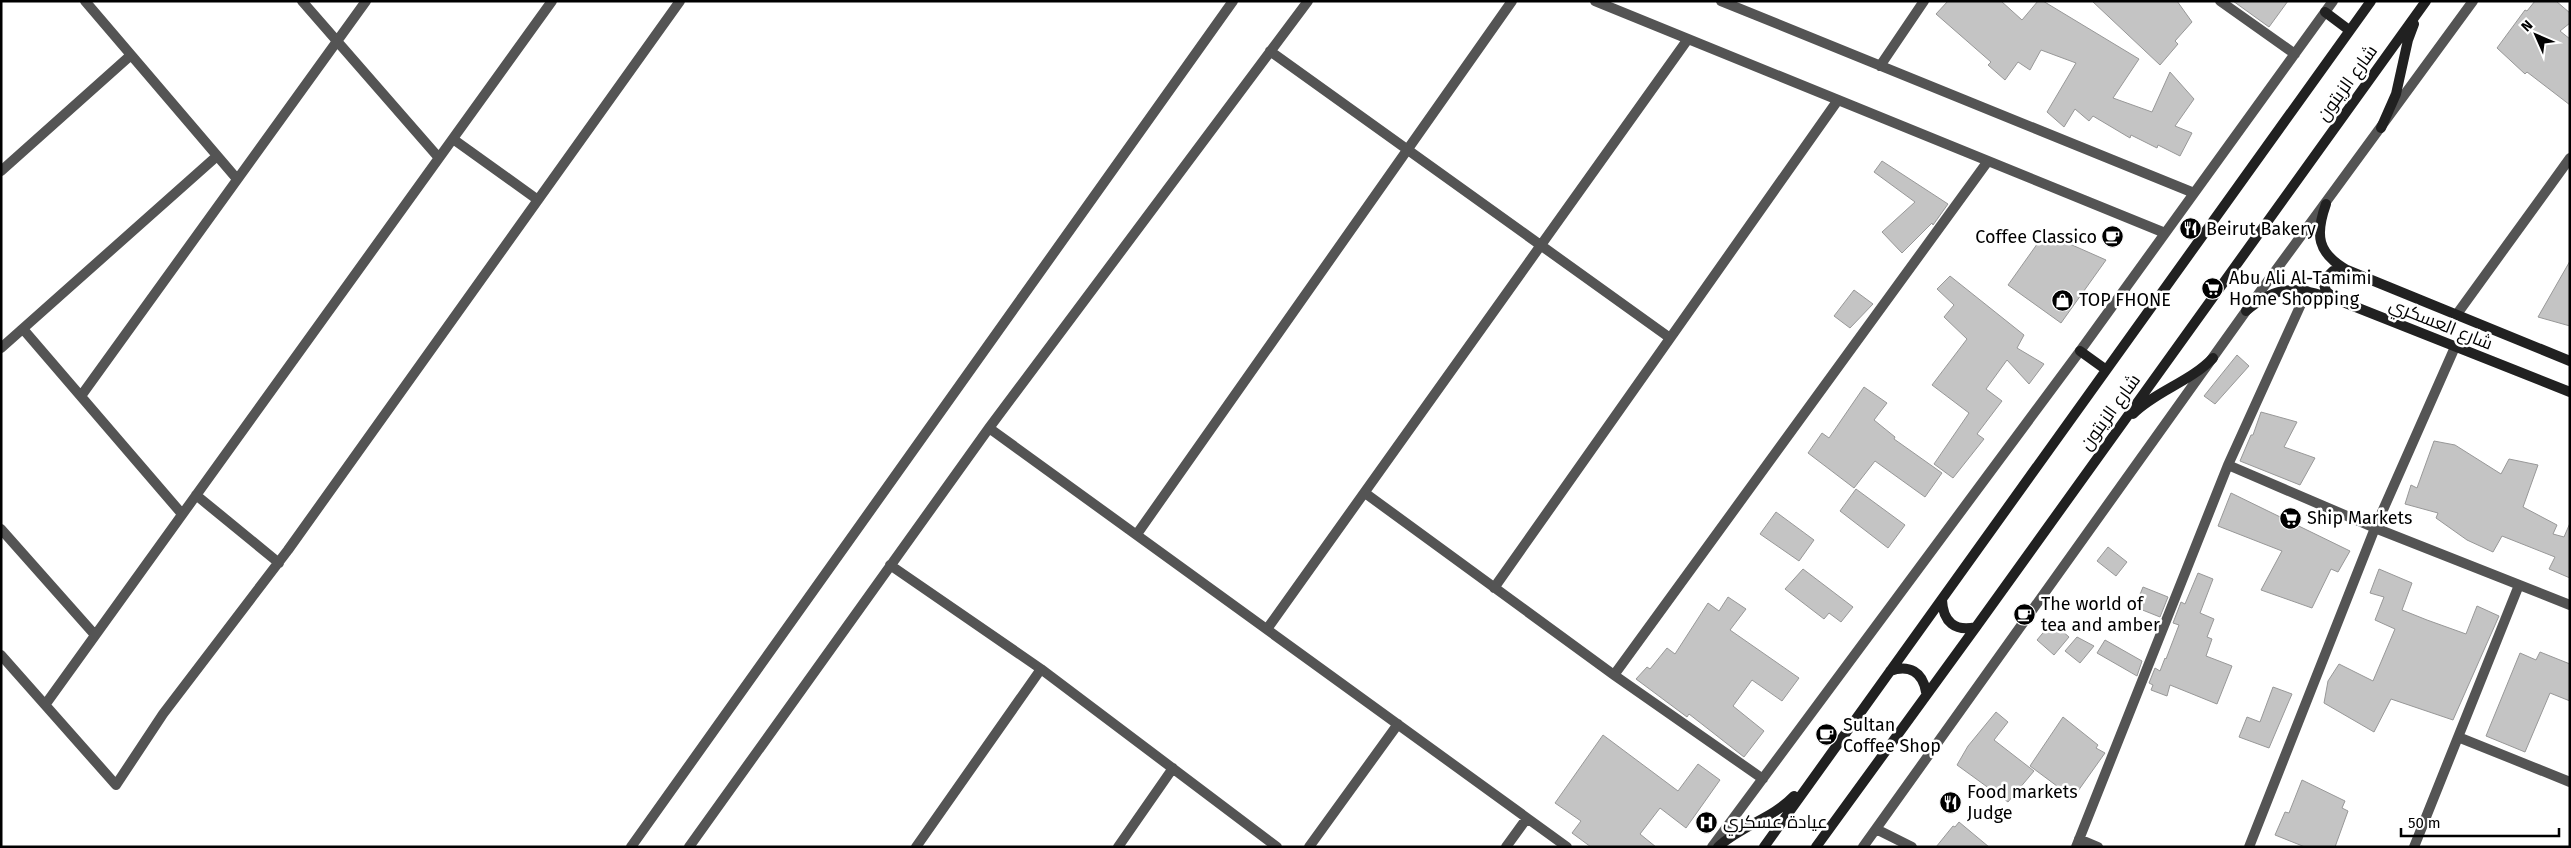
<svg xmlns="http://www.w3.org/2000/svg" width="2571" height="848" font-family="'Fira Sans',Cairo,sans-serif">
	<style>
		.building { fill: #c4c4c4; stroke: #989898 }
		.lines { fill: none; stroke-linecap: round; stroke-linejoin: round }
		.minor { stroke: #545454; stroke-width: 10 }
		.secondary { stroke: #212121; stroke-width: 10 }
		.labels { text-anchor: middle; stroke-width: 5; stroke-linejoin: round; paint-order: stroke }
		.street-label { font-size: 18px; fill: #000; stroke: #fff }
		.poi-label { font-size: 18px; fill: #000; stroke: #fff; text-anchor: start }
	</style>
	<rect width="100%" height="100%" fill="#fff"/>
	<path class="building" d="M1948,1H2001L2022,20L2038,1H2043L2139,59L2113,98L2152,112L2170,72L2194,99L2175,126L2192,133L2180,156L2158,145L2157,148L2131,135L2130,138L2093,116L2089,121L2075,109L2064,127L2047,112L2076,63L2041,50L2030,70L2018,62L2005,80L1988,65L1991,62L1936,14Z
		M2092,1H2177L2192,22L2175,41L2178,44L2160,65Z
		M2233,1H2288L2269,27Z
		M2535,1H2556L2570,13V23L2560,31L2570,39V105L2527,72L2525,74L2497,48L2525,10L2527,11Z
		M1882,161L1948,204L1933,225L1932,223L1902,253L1882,232L1915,202L1874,172Z
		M2045,233L2106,260L2061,323L2008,285Z
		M2570,261V326L2538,317Z
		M1950,276L2024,335L2017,348L2044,364L2029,384L2007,360L1986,389L2002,401L1977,434L1984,439L1953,478L1934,464L1969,413L1932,385L1967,339L1944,317L1954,305L1937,289Z
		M1854,290L1873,304L1850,328L1834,316Z
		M2237,355L2249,366L2215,404L2204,396Z
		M1864,387L1887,403L1874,420L1895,437L1894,439L1942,473L1925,497L1875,461L1854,488L1808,453L1822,433L1829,438Z
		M2261,412L2297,422L2284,447L2315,458L2300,485L2240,461L2251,435H2253Z
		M2434,441L2455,445L2501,474L2509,459L2538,465L2523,507L2557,525L2553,534L2564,537L2570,523V578L2549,569L2555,557L2502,536L2493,552L2467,540L2436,518L2438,513L2405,504L2411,485L2417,488Z
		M1856,489L1905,525L1888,548L1840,511Z
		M2231,493L2350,551L2338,572L2331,569L2312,608L2261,590L2282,551L2218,526Z
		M1776,512L1814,540L1799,561L1760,534Z
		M2108,547L2127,562L2116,576L2097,561Z
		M1803,569L1853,607L1841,622L1829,613L1824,619L1785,589Z
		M2379,569L2412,583L2402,610L2427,620L2466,634L2477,606L2499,616L2453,720L2391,699L2374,732L2324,703L2328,681L2339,664L2373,681L2395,629L2375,620L2384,597L2370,593Z
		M2198,573L2213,579L2200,613L2214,619L2207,637L2212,639L2206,656L2232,666L2217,704L2170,685L2167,696L2151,690L2153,685L2149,683L2155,668L2160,671L2165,658L2166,659L2179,625L2173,623L2181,602L2185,604Z
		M2143,587L2168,597L2160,617L2135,607Z
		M1728,597L1746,609L1730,630L1799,678L1782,701L1752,680L1733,706L1764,731L1744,757L1689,714L1687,717L1636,679L1647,667L1650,669L1667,648L1675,654L1708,603L1719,611Z
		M2052,622L2069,637L2054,655L2037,640Z
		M2077,637L2094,646L2080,663L2065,651Z
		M2105,640L2142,661L2137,676L2097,653Z
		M2540,652L2570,664V701L2550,693L2525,752L2486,736L2520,653L2536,660Z
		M2273,687L2292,694L2269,748L2239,737L2247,717L2260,722Z
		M1996,712L2008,722L1994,740L2034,771L2008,802L1957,765L1968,746Z
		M2063,717L2098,745L2096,748L2105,753L2073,798L2030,766Z
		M1603,735L1678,791L1698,764L1720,780L1686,828L1660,808L1640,834L1656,847H1591L1572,833L1581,821L1555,803Z
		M2302,780L2345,801L2342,808L2348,811L2335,847H2305L2275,835L2285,812L2289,813Z
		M1959,822L1989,847H1936L1953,826L1955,827Z"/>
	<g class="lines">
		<path class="minor" d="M85,1L237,179
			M302,1L439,158
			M1595,1L2165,233
			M1721,1L2194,193
			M2220,1L2295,54
			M1270,51L1670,338
			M1880,66L1924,1
			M453,139L538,200
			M1,171L131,55
			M2307,291L2228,465L2375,528L2570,605
			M2457,314L2570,158
			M23,329L182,514
			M1,348L217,156
			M81,396L366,1
			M989,428L1567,847
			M1365,493L1614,675L1763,779
			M196,495L279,563
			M1,529L95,635
			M1137,534L1512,1
			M890,565L1041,669L1277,847
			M1494,588L1838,100
			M1267,629L1688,39
			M1,655L116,785L163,714L288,550L680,1
			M1614,675L1988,161
			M45,705L552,1
			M2458,737L2570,782
			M1876,829L1912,847
			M2079,839L2098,847
			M631,847L1233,1
			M689,847L989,428L1308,1
			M916,847L1041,669
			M1118,847L1173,768
			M1309,847L1398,724
			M1506,847L1527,818
			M1712,847L2080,351L2333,1
			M1863,847L2246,311L2473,1
			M2076,847L2228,465
			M2249,847L2375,528L2455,347
			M2414,847L2519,585"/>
		<path class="secondary" d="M2325,12L2349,30
			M2381,128L2396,94L2408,40L2414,24
			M2326,204C2315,235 2317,253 2347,270L2570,361
			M2333,297L2326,291L2323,281L2333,271H2346
			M2246,311C2280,282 2298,288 2338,300L2570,392
			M2080,351L2105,369
			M2133,414C2156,391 2190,382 2213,358
			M1942,600C1943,622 1955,632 1976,627
			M1890,671C1909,664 1923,672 1926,692
			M1718,847C1740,826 1772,819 1794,796
			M1764,847L2371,1
			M1816,847L1976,627L2426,1"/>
	</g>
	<defs>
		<symbol id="restaurant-disc" viewBox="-11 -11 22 22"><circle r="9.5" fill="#000" stroke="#fff"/><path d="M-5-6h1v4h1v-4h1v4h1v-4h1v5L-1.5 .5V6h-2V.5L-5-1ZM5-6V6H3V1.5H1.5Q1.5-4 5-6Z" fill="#fff"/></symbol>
		<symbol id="cafe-disc" viewBox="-11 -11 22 22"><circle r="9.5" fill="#000" stroke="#fff"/><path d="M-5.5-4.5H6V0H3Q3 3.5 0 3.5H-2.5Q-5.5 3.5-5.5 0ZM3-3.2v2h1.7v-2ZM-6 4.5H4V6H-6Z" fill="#fff"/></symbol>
		<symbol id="supermarket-disc" viewBox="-11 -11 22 22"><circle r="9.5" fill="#000" stroke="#fff"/><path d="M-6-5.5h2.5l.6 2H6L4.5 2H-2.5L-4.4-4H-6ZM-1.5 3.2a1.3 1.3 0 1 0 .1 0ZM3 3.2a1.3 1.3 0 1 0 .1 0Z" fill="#fff"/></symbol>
		<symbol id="shop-disc" viewBox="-11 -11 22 22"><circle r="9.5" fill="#000" stroke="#fff"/><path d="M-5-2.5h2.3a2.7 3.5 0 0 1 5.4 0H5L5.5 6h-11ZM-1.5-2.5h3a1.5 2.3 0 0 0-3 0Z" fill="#fff"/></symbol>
		<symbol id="hospital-disc" viewBox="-11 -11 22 22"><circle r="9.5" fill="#000" stroke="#fff"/><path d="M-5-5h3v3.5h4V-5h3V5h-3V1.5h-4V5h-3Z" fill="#fff"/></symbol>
	</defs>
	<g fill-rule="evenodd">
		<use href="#restaurant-disc" x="2178" y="216" width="25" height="25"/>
		<use href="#cafe-disc" x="2100" y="224" width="25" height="25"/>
		<use href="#supermarket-disc" x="2200" y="276" width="25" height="25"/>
		<use href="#shop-disc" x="2050" y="288" width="25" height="25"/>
		<use href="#supermarket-disc" x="2278" y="506" width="25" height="25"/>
		<use href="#cafe-disc" x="2012" y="602" width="25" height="25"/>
		<use href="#cafe-disc" x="1814" y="722" width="25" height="25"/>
		<use href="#restaurant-disc" x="1938" y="790" width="25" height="25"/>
		<use href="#hospital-disc" x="1694" y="810" width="25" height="25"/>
	</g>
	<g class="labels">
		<g class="street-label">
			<text transform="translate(2347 83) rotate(-54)" y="6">شارع الزيتون</text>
			<text transform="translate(2441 324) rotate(22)" y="6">شارع العسكري</text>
			<text transform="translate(2110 412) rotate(-54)" y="6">شارع الزيتون</text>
		</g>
		<g class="poi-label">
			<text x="2206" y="235">Beirut Bakery</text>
			<text x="2097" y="243" text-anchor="end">Coffee Classico</text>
			<text x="2229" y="284">Abu Ali Al-Tamimi<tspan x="2229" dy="21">Home Shopping</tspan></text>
			<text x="2079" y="306">TOP FHONE</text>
			<text x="2307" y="524">Ship Markets</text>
			<text x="2041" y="610">The world of<tspan x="2041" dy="21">tea and amber</tspan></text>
			<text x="1843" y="731">Sultan<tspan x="1843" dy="21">Coffee Shop</tspan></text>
			<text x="1967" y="798">Food markets<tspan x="1967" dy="21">Judge</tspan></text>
			<text x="1723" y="828">عيادة عسكري</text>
		</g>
	</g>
	<rect width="2571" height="848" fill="none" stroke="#000000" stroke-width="5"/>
	<g transform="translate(2536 35) rotate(315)" stroke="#ffffff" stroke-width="4" paint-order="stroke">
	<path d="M0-4L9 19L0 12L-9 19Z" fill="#000000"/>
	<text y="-8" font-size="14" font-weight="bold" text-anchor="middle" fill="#000000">N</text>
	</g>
	<path d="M2401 828v8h158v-8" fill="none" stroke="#000000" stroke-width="2.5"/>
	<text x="2408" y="828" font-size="15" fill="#000000" stroke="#ffffff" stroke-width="4" paint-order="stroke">50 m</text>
</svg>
